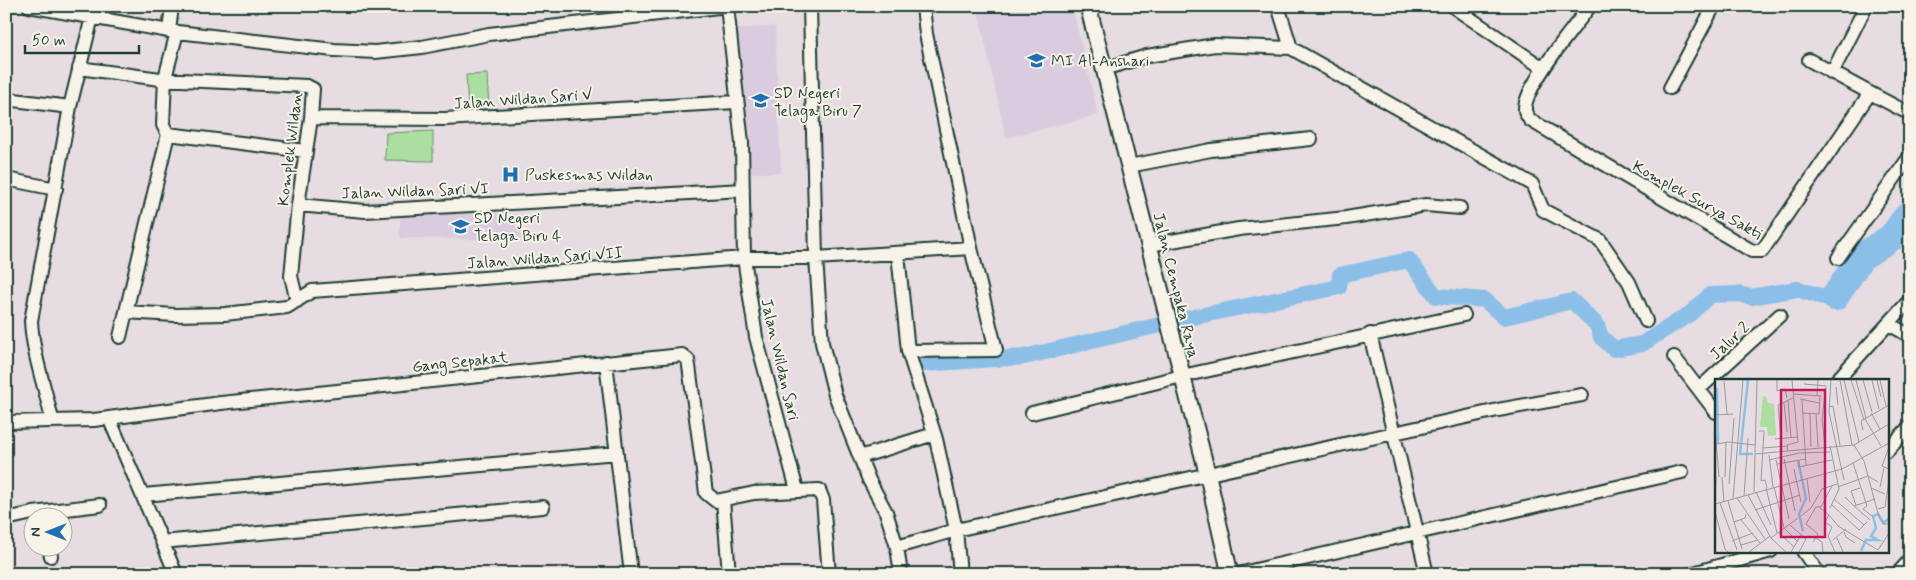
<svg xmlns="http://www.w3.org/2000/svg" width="1916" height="580" font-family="Mynerve,sans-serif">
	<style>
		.built { fill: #daccde }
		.green { fill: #acde9f; stroke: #668e6a }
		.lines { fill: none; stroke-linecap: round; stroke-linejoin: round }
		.canal { stroke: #8bbfe8; stroke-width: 16 }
		.river { stroke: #8bbfe8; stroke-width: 28 }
		.minor-casing { stroke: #1f3d34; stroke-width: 16 }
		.tertiary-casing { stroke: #1f3d34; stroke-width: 19 }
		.minor { stroke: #f7f3e8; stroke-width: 12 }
		.tertiary { stroke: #f7f3e8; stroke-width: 15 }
		.labels { text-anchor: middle; stroke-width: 4; stroke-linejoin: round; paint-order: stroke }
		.poi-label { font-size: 16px; fill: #1f3d34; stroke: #f7f3e8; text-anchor: start }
		.street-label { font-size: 16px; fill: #1f3d34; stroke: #f7f3e8 }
		.inset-river { fill: none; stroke: #8bbfe8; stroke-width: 2.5 }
		.inset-road { fill: none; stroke: #969c9c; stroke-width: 1 }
		.view { fill: #c2185b; fill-opacity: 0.15; stroke: #c2185b; stroke-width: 2.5 }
		.inset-edge { fill: none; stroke: #1f3d34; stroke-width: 2.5 }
	</style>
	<rect width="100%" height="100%" fill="#e6dce2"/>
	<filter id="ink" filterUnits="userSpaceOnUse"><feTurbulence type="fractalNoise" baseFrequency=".02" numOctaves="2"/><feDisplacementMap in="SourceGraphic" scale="10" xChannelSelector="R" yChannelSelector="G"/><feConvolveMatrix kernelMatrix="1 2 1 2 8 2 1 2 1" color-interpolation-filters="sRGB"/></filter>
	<g filter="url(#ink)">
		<path class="built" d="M977,6H1072L1098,115L1006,138Z
			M775,26L781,173H748L737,29Z
			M400,213L520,214L521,240L400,238Z"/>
		<path class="green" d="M487,74L489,109L468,110L466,75Z
			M433,131V161L385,160L386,133Z"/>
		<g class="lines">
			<path class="canal" d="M923,364L1024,357L1198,316L1339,287L1340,275L1409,260L1436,296L1485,300L1504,317L1572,301L1597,325L1601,337L1614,349L1642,344L1691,313L1710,295L1739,294L1751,297L1797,289L1823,297H1835"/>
			<path class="river" d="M1835,297L1861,257L1892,237L1910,213"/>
			<defs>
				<path id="minor" d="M29,6L169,31L334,50L375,52L422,47L489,34L727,6L742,143L744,258L756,337L797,490
					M810,6L816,258L822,343L835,395L869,480L886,512L897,547L901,574
					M1278,6L1291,48L1532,184L1543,210L1600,240L1629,282L1646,321
					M1452,6L1543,68
					M1590,6C1575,26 1523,88 1525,110C1525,113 1528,117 1530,120L1752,251H1762L1870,93L1910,114
					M169,31L172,6
					M1809,60L1870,93
					M79,68L160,79L307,86L313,89L311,118L298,205L291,276L297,301
					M1104,69L1147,56L1215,45L1291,48
					M1832,73L1866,6
					M1670,88L1714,6
					M6,99L70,107
					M311,118L445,119L736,102
					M168,134L306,151
					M1129,166L1211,150L1311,139
					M6,179L56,189
					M298,205L365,211L743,190
					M1149,245L1239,229L1346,218L1426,205L1460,208
					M898,254L908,351L936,439L956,530L960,574
					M1838,258L1910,156
					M126,312L175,315L225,314L287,307L312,291L744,258H816L971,248
					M1889,324L1910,336
					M1370,334L1427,574
					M120,337L168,134L163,125L165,78L177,32
					M908,351L996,350L971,248L926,34L923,6
					M1674,357L1716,412
					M606,362L631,574
					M1837,380L1910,300
					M1699,389L1780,315
					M1032,413L1182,376L1464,315
					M109,418L176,574
					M52,420C45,386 33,356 31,321L70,107L92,17
					M6,422L94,420L221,403L682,355L688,360L689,366L706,493L716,501L754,493L819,490L823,500L829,574
					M1887,451L1910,426
					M860,457L934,434
					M143,495L617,453
					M723,500L729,574
					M6,519L33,513L100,505
					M162,542L543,507
					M897,547L956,530L1498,410L1582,395
					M49,548L51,556
					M1803,551L1819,574
					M1238,574L1682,472
					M1690,574L1771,551
					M1897,574L1910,560"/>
				<path id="tertiary" d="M1088,6L1208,476L1230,574"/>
			</defs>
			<use href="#minor" class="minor-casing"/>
			<use href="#tertiary" class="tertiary-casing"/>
			<use href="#minor" class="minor"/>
			<use href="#tertiary" class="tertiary"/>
		</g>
	</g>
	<defs>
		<symbol id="school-bare" viewBox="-9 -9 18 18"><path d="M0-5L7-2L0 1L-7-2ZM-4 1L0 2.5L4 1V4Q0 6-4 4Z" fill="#1f6fb2" stroke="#f7f3e8" stroke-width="2.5" paint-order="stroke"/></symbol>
		<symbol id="hospital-bare" viewBox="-9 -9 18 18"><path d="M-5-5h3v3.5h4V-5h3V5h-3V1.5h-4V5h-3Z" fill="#1f6fb2" stroke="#f7f3e8" stroke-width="2.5" paint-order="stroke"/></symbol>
	</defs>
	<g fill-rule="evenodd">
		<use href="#school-bare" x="1024" y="48" width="25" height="25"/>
		<use href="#school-bare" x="748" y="88" width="25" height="25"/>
		<use href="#hospital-bare" x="498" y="162" width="25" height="25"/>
		<use href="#school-bare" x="448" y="214" width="25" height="25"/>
	</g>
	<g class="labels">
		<g class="poi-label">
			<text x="1051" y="66">MI Al-Anshari</text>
			<text x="774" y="98">SD Negeri<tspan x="774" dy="18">Telaga Biru 7</tspan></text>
			<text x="525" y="180">Puskesmas Wildan</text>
			<text x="474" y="223">SD Negeri<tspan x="474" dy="18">Telaga Biru 4</tspan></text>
		</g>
		<g class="street-label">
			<text transform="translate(523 98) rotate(-4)" y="6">Jalan Wildan Sari V</text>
			<text transform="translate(289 149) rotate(-83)" y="6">Komplek Wildan</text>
			<text transform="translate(415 190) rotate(-2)" y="6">Jalan Wildan Sari VI</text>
			<text transform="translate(1698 199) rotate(29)" y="6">Komplek Surya Sakti</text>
			<text transform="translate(545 257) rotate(-4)" y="6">Jalan Wildan Sari VII</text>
			<text transform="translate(1177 285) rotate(76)" y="6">Jalan Cempaka Raya</text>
			<text transform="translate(1729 340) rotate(-43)" y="6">Jalur 2</text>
			<text transform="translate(781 359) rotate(77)" y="6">Jalan Wildan Sari</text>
			<text transform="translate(460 361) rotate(-6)" y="6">Gang Sepakat</text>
		</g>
	</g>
	<g transform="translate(1715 379)">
		<rect width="174" height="174" fill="#e6dce2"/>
		<path d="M48,17L51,18L53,24L59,25L61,56L53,57L52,48H45Z" fill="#acde9f"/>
		<path class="inset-river" d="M33,1L25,75H38M2,9L3,65M83,82L91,119L84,135L88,152M146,172L151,161H163L156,157L161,149L158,137L163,135L169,144L174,139"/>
		<path class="inset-road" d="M62,1V12L70,10L72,19M116,1L114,33L129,101M125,1L137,66M129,1L144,63M136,1L149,41M141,1L151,39M148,1L157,33M157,1L164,30M162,1L166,18M165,1L171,27M9,2L12,35M89,5L111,7L107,40L110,67M121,8L123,26M78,15L106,17M102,16L103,1M85,20L104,24M87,21L91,86M73,22L76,58M69,24L72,53M114,28L118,27L125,66M87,34L104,35L105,17M156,34L165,50M95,35L96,68M101,35L103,68M0,36L18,35M150,40L166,67M0,49L4,98M148,51L146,42L174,26M44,52H49L46,102L50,101L52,109M60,60L83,58M66,60L63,26L78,19M2,65L13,63L40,66M139,66L149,82L164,138L168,145H174M115,67L124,110L115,129M174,68L167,87L174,90M48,69L72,67M73,72L72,66L83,63L77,1M40,75L139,66L174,45M54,76L58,108M69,80L80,132M54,81L84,74L115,73M61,81L74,140M84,81V88L117,81M138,84L152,127L148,130L158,138M62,85L91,80M79,90L86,123M7,98L9,123M10,98L11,63M92,100L95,123M14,105L19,39M59,108L69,149L82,162M123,108L153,97L163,103M165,108L169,89M51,109L62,154M156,109L170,115M39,113L42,1M41,113L56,146M33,116L56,159L71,173M29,117L33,59M130,118L139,127L160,120M0,119L1,98M22,119L50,160M18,120L28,1M119,120L149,146M13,122L27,170M5,124L22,171M0,125L127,90L174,64M117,126L144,151L152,143M141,126L136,112L145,109M139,127L155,141M105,129L114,136L110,143L117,148L113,157L120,173M163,130L170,128L174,101M40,131L85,116M0,133L10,170L13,173M114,136L123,147L163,171L174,154M86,137L96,129L107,110L122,105M26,141L45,164M19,143L30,139L31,135M75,146L91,160L84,173M63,153L79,168M129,153L131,158L140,164M56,159L83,139M101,159L107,163L108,173M122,159L128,173M118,161L131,150M17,162L38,154M98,163L103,155L91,145L101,128H106L117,107M26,166L43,161M34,173L55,157M76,173L86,156"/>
		<path class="view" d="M66,11H110V158H66Z"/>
		<rect width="174" height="174" class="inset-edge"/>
	</g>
	<rect width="1916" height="580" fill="none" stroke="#f7f3e8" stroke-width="25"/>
	<rect x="12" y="12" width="1891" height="555" fill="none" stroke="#1f3d34" stroke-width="2" filter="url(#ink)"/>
	<g transform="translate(48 532) rotate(270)"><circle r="24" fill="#f7f3e8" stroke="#a1aaa0"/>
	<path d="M0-4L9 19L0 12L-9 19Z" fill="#1f6fb2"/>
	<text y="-8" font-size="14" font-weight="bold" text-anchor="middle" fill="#1f3d34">N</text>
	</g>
	<path d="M25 45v8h114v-8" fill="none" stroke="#1f3d34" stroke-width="2.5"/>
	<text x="32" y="45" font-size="15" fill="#1f3d34" stroke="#f7f3e8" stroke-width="4" paint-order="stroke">50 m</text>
</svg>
